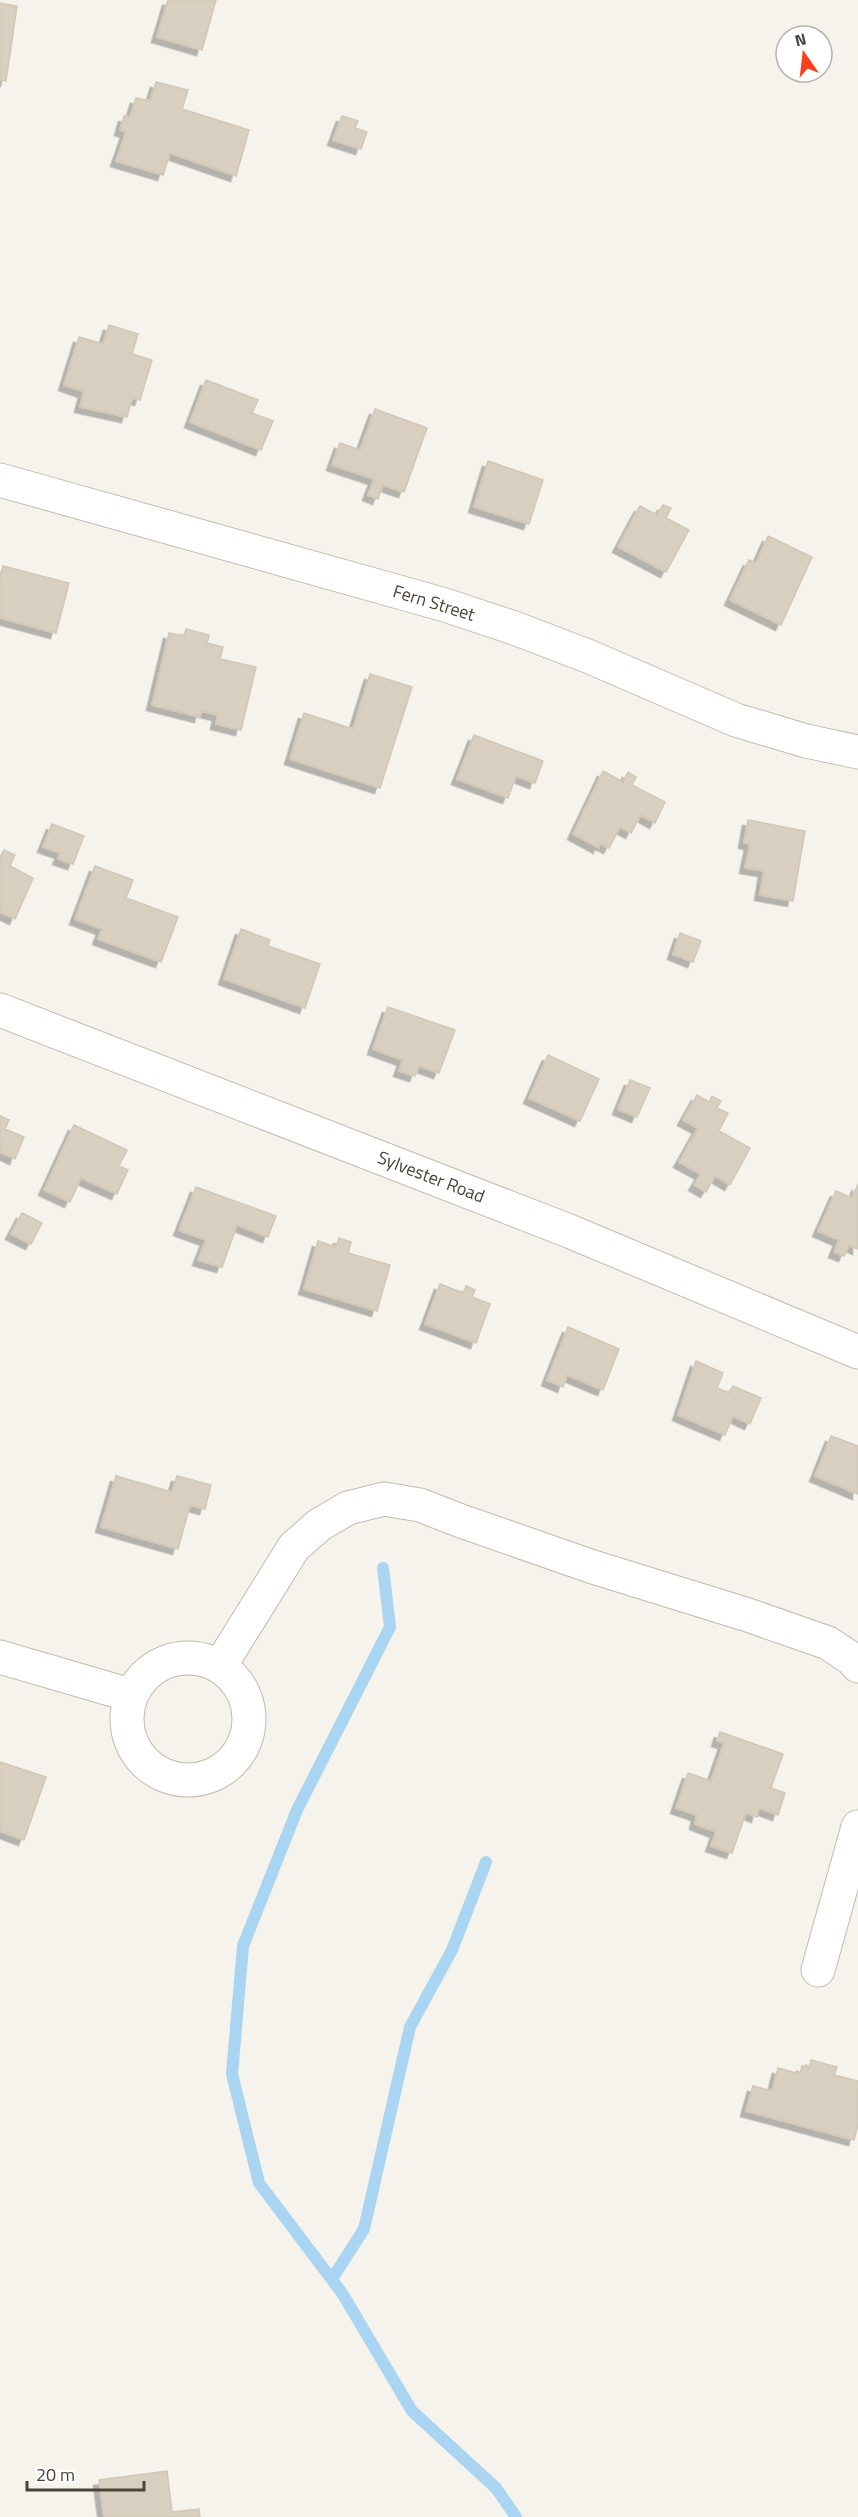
<svg xmlns="http://www.w3.org/2000/svg" width="858" height="2517" font-family="'Titillium Web',sans-serif">
	<style>
		.lines { fill: none; stroke-linecap: round; stroke-linejoin: round }
		.stream { stroke: #a9d4f2; stroke-width: 12 }
		.building { fill: #d8cfc1; stroke: #d3c7b4; stroke-width: 1.5; filter: url(#shadow) }
		.minor-casing { stroke: #c2bbae; stroke-width: 35 }
		.minor { stroke: #fff; stroke-width: 33 }
		.labels { text-anchor: middle; stroke-width: 5; stroke-linejoin: round; paint-order: stroke }
		.street-label { font-size: 18px; fill: #4b4439; stroke: #fff }
	</style>
	<defs>
		<filter id="shadow"><feDropShadow dx="-5.5" dy="5.5" stdDeviation="0" flood-color="#0004"/></filter>
	</defs>
	<rect width="100%" height="100%" fill="#f6f3ec"/>
	<g class="lines">
		<path class="stream" d="M383,1568L390,1627L297,1810L243,1946L232,2074L259,2183L342,2293L412,2411L496,2488L516,2517
			M332,2279L364,2229L410,2027L452,1950L486,1862"/>
	</g>
	<path class="building" d="M168,0H216L202,50L157,37Z
		M0,3L17,6L6,81L0,80Z
		M156,82L188,90L182,109L249,130L236,176L170,153L163,175L116,161L126,132L120,130L124,116L130,117L136,98L150,101Z
		M342,116L358,121L355,128L367,132L361,149L333,140Z
		M109,325L138,334L132,354L152,360L140,400L132,398L127,417L80,407L84,392L64,385L79,337L103,344Z
		M206,380L258,400L252,413L273,421L261,450L190,422Z
		M375,409L427,428L404,492L383,485L378,499L368,495L374,479L332,465L340,443L360,450Z
		M488,461L543,480L529,524L474,507Z
		M663,505L671,508L666,518L689,530L666,572L618,547L640,506L657,515Z
		M768,536L812,557L781,625L730,600L749,560L756,563Z
		M3,566L69,583L56,633L0,618V579Z
		M186,629L209,635L207,643L223,647L220,659L256,667L241,730L216,724L218,715L201,711L200,717L152,705L169,633L184,636Z
		M370,674L412,687L380,788L290,759L304,713L353,729Z
		M474,735L543,761L535,783L516,776L508,798L457,779Z
		M603,771L623,782L628,772L636,777L632,785L665,802L655,823L641,815L631,833L620,827L609,848L599,843V848L573,834Z
		M748,820L805,831L793,901L760,895L764,871L745,868L750,844L744,843Z
		M52,824L84,836L73,864L58,859L61,853L43,847Z
		M4,850L15,855L10,866L33,878L15,919L0,912V857Z
		M95,866L133,880L126,898L178,917L161,962L98,939L102,929L75,919Z
		M241,929L270,940L268,946L320,964L305,1008L224,979Z
		M680,933L701,941L693,962L673,954Z
		M388,1007L455,1030L439,1073L419,1066L415,1076L399,1071L403,1060L373,1049Z
		M548,1055L599,1079L580,1121L529,1098Z
		M630,1080L650,1088L637,1117L618,1109Z
		M697,1095L709,1102L712,1096L721,1101L717,1108L728,1113L719,1131L750,1148L730,1185L715,1176L706,1192L694,1185L701,1174L679,1162L698,1128L683,1120Z
		M0,1116L9,1120L5,1129L24,1137L15,1159L0,1152Z
		M74,1125L127,1150L119,1166L128,1170L117,1194L81,1178L70,1202L44,1190Z
		M858,1184V1249L849,1245L844,1256L834,1252L839,1240L818,1231L836,1191L852,1198Z
		M196,1187L276,1216L268,1237L237,1225L222,1267L198,1260L206,1240L179,1230Z
		M22,1213L42,1223L31,1244L11,1234Z
		M339,1238L351,1242L348,1253L390,1265L377,1311L304,1289L318,1241L336,1247Z
		M440,1284L463,1293L466,1286L475,1290L472,1297L490,1304L476,1343L425,1324Z
		M568,1327L619,1349L603,1390L567,1375L563,1387L547,1380Z
		M696,1361L723,1373L717,1388L729,1393L733,1386L761,1398L750,1424L733,1416L725,1435L678,1415Z
		M831,1436L858,1446V1494L815,1476Z
		M116,1476L172,1492L177,1476L211,1485L205,1509L190,1505L178,1549L101,1527Z
		M720,1732L783,1754L771,1788L785,1793L778,1815L759,1808L757,1817L746,1813L732,1853L711,1846L716,1832L695,1824L697,1815L676,1808L688,1773L711,1781L724,1743L717,1741Z
		M0,1762L46,1777L24,1840L0,1831Z
		M811,2060L837,2067L834,2075L858,2081V2125L854,2140L746,2111L753,2086L772,2091L778,2068L800,2074L802,2066L809,2068Z
		M167,2471L172,2512L199,2509L200,2517H104L99,2480Z"/>
	<g class="lines">
		<defs>
			<path id="minor" d="M0,480L445,605L517,629L590,657L736,720L806,741L858,752
				M0,1010L569,1231L858,1352
				M0,1657L130,1695
				M127 1719a61 61 0 1 1 122 0a61 61 0 1 1-122 0Z
				M220,1666L294,1547L319,1525L348,1508L384,1499L420,1505L461,1521L593,1567L748,1615L828,1643L852,1659L858,1666
				M818,1970L858,1827"/>
		</defs>
		<use href="#minor" class="minor-casing"/>
		<use href="#minor" class="minor"/>
	</g>
	<g class="labels">
		<g class="street-label">
			<text transform="translate(434 603) rotate(17)" y="6">Fern Street</text>
			<text transform="translate(431 1177) rotate(21)" y="6">Sylvester Road</text>
		</g>
	</g>
	<g transform="translate(804 54) rotate(346)"><circle r="28" fill="#ffffff" stroke="#b7b4b0" stroke-width="1.5"/>
	<path d="M0-4.5L10 22L0 15L-10 22Z" fill="#fc3f1d"/>
	<text y="-9" font-size="16" font-weight="bold" text-anchor="middle" fill="#4b4439">N</text>
	</g>
	<path d="M27 2481v9h117v-9" fill="none" stroke="#4b4439" stroke-width="3"/>
	<text x="36" y="2481" font-size="18" fill="#4b4439" stroke="#ffffff" stroke-width="4.5" paint-order="stroke">20 m</text>
</svg>
